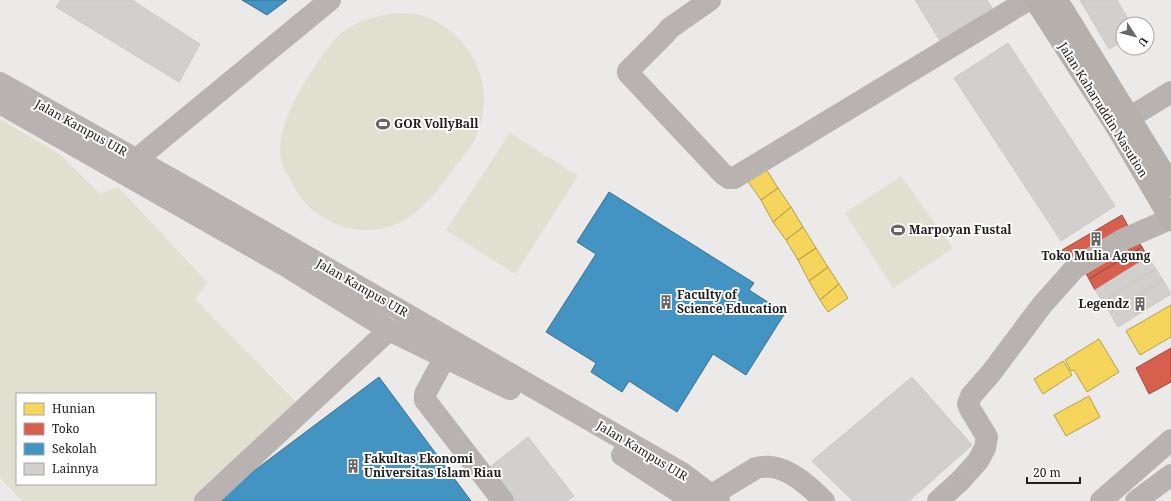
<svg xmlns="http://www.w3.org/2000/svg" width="1171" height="501" font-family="'Noto Serif',serif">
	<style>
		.green { fill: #dfe0cf; fill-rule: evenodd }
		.homes { fill: #f6d55c; stroke: #b69f4a }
		.shops { fill: #d6604d; stroke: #a04d3f }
		.schools { fill: #4393c3; stroke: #397092 }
		.building { fill: #d2d0cf; stroke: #cccac9 }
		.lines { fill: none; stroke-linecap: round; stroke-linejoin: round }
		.minor { stroke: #b8b3b1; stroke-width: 22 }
		.highway { stroke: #b6b0ac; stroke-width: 22 }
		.labels { text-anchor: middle; stroke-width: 4; stroke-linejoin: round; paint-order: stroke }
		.street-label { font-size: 12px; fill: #22201f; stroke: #fff }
		.poi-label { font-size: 12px; font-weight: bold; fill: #22201f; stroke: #fff; text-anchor: start }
	</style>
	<rect width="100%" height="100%" fill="#eceae8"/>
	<path class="green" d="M397,13C404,14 413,13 420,15C438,20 453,31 465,46C480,66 487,87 483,113C482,119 480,128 477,135C472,146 461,159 453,169C441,186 427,205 409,217C383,234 352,234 326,219C308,208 299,198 290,179C287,173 282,167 281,161C276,129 297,93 314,68C325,52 336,34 353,25C367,18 383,15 397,13Z
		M0,119L59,154L100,194L118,187L208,283L195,299L304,410L228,501H22L0,478ZM17,394H155V484H17Z
		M510,133L578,176L515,274L446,230Z
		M901,176L953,248L893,288L845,213Z"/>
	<path class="homes" d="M766,169L778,188L761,200L747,180Z
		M778,188L791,207L773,222L761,200Z
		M791,207L803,227L786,240L773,222Z
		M803,227L816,248L798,260L786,240Z
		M816,248L828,267L809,281L798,260Z
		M828,267L839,284L820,300L809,281Z
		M839,284L848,298L828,312L820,300Z
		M1171,305V337L1140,355L1126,331Z
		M1099,339L1119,372L1087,392L1074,370L1071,371L1065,360Z
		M1063,361L1072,375L1043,394L1034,379Z
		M1089,396L1100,417L1066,436L1054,415Z"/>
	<path class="shops" d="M1122,215L1129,228L1070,263L1062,250Z
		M1135,236L1142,247L1089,279L1083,268Z
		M1142,247L1148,257L1095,290L1089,279Z
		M1171,348V382L1149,394L1136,368Z"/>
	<path class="schools" d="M242,0H287L267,15Z
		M609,192L754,283L749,290L785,313L746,375L713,354L677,412L629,381L622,392L591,372L596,363L546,332L596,254L577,242Z
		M379,377L471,501H223L219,497Z"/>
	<path class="building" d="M61,0H132L200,44L179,82L56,7Z
		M915,0H987L992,8L940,41Z
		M1080,0H1117L1131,24H1123V41L1109,49Z
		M1008,43L1115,206L1061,241L954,78Z
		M1148,257L1156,269L1102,301L1095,290Z
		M1156,269L1163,280L1110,313L1102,301Z
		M1163,280L1171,294L1118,327L1110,313Z
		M912,377L972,445L909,501H853L812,461Z
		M528,437L574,496L567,501H515L490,467Z"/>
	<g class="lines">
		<path class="minor" d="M710,0L670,28L664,35L628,71V73L723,174L729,178H734L1028,0
			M0,83L191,190L682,473L719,501
			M0,103L286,266L389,330L510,389
			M1116,126L1171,92
			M129,171L137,159L330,0
			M445,357L425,394V400L503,501
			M622,455L693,501
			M205,501L389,330
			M702,501L756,468C761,467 766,466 772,467C792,470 810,487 824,501
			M938,501L960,481L978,461L985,448L987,437L970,409L968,404L971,396L991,373L1042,305L1075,268L1124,239L1170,219
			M1101,501L1171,440
			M1136,501L1171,475"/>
		<path class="highway" d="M1035,0L1116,126L1171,220
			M1057,0L1171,185"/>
	</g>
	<defs>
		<symbol id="stadium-bare" viewBox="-9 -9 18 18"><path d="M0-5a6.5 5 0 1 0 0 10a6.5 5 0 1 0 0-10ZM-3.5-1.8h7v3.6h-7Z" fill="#696765" stroke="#fff" stroke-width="2.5" paint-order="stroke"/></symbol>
		<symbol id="building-bare" viewBox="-9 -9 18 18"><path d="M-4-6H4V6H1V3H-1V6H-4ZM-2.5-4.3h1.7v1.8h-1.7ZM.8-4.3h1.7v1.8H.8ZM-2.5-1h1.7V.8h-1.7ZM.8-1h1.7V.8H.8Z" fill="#696765" stroke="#fff" stroke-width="2.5" paint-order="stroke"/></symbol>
	</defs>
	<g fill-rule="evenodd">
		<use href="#stadium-bare" x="373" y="114" width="20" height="20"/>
		<use href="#stadium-bare" x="888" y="220" width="20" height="20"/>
		<use href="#building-bare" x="1086" y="229" width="20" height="20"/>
		<use href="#building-bare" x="656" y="292" width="20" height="20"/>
		<use href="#building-bare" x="1130" y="294" width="20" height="20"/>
		<use href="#building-bare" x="343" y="456" width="20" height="20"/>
	</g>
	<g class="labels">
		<g class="street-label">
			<text transform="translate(1103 110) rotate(58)" y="4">Jalan Kaharuddin Nasution</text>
			<text transform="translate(81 128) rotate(29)" y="4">Jalan Kampus UIR</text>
			<text transform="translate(362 288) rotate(30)" y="4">Jalan Kampus UIR</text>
			<text transform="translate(642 451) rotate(31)" y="4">Jalan Kampus UIR</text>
		</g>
		<g class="poi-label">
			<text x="394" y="128">GOR VollyBall</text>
			<text x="909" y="234">Marpoyan Fustal</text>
			<text x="1096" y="260" text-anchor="middle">Toko Mulia Agung</text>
			<text x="677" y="299">Faculty of<tspan x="677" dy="14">Science Education</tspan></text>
			<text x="1129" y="308" text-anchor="end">Legendz</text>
			<text x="364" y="463">Fakultas Ekonomi<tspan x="364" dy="14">Universitas Islam Riau</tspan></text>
		</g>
	</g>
	<rect x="16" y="393" width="140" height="92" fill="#ffffff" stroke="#a7a6a5"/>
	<rect x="24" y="403" width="20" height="12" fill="#f6d55c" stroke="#a7a6a5"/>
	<text x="52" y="413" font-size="12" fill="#22201f">Hunian</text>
	<rect x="24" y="423" width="20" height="12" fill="#d6604d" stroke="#a7a6a5"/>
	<text x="52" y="433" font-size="12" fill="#22201f">Toko</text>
	<rect x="24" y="443" width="20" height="12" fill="#4393c3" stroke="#a7a6a5"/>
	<text x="52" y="453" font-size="12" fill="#22201f">Sekolah</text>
	<rect x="24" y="463" width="20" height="12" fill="#d2d0cf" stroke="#a7a6a5"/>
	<text x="52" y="473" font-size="12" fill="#22201f">Lainnya</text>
	<g transform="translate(1135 36) rotate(126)"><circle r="19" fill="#ffffff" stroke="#a7a6a5"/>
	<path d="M0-3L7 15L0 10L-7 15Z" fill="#696765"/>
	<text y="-6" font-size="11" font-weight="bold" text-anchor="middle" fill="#22201f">U</text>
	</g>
	<path d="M1027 477v6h53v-6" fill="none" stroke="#22201f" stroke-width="2"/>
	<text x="1033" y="477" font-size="12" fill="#22201f" stroke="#ffffff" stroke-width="3" paint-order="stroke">20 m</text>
</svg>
